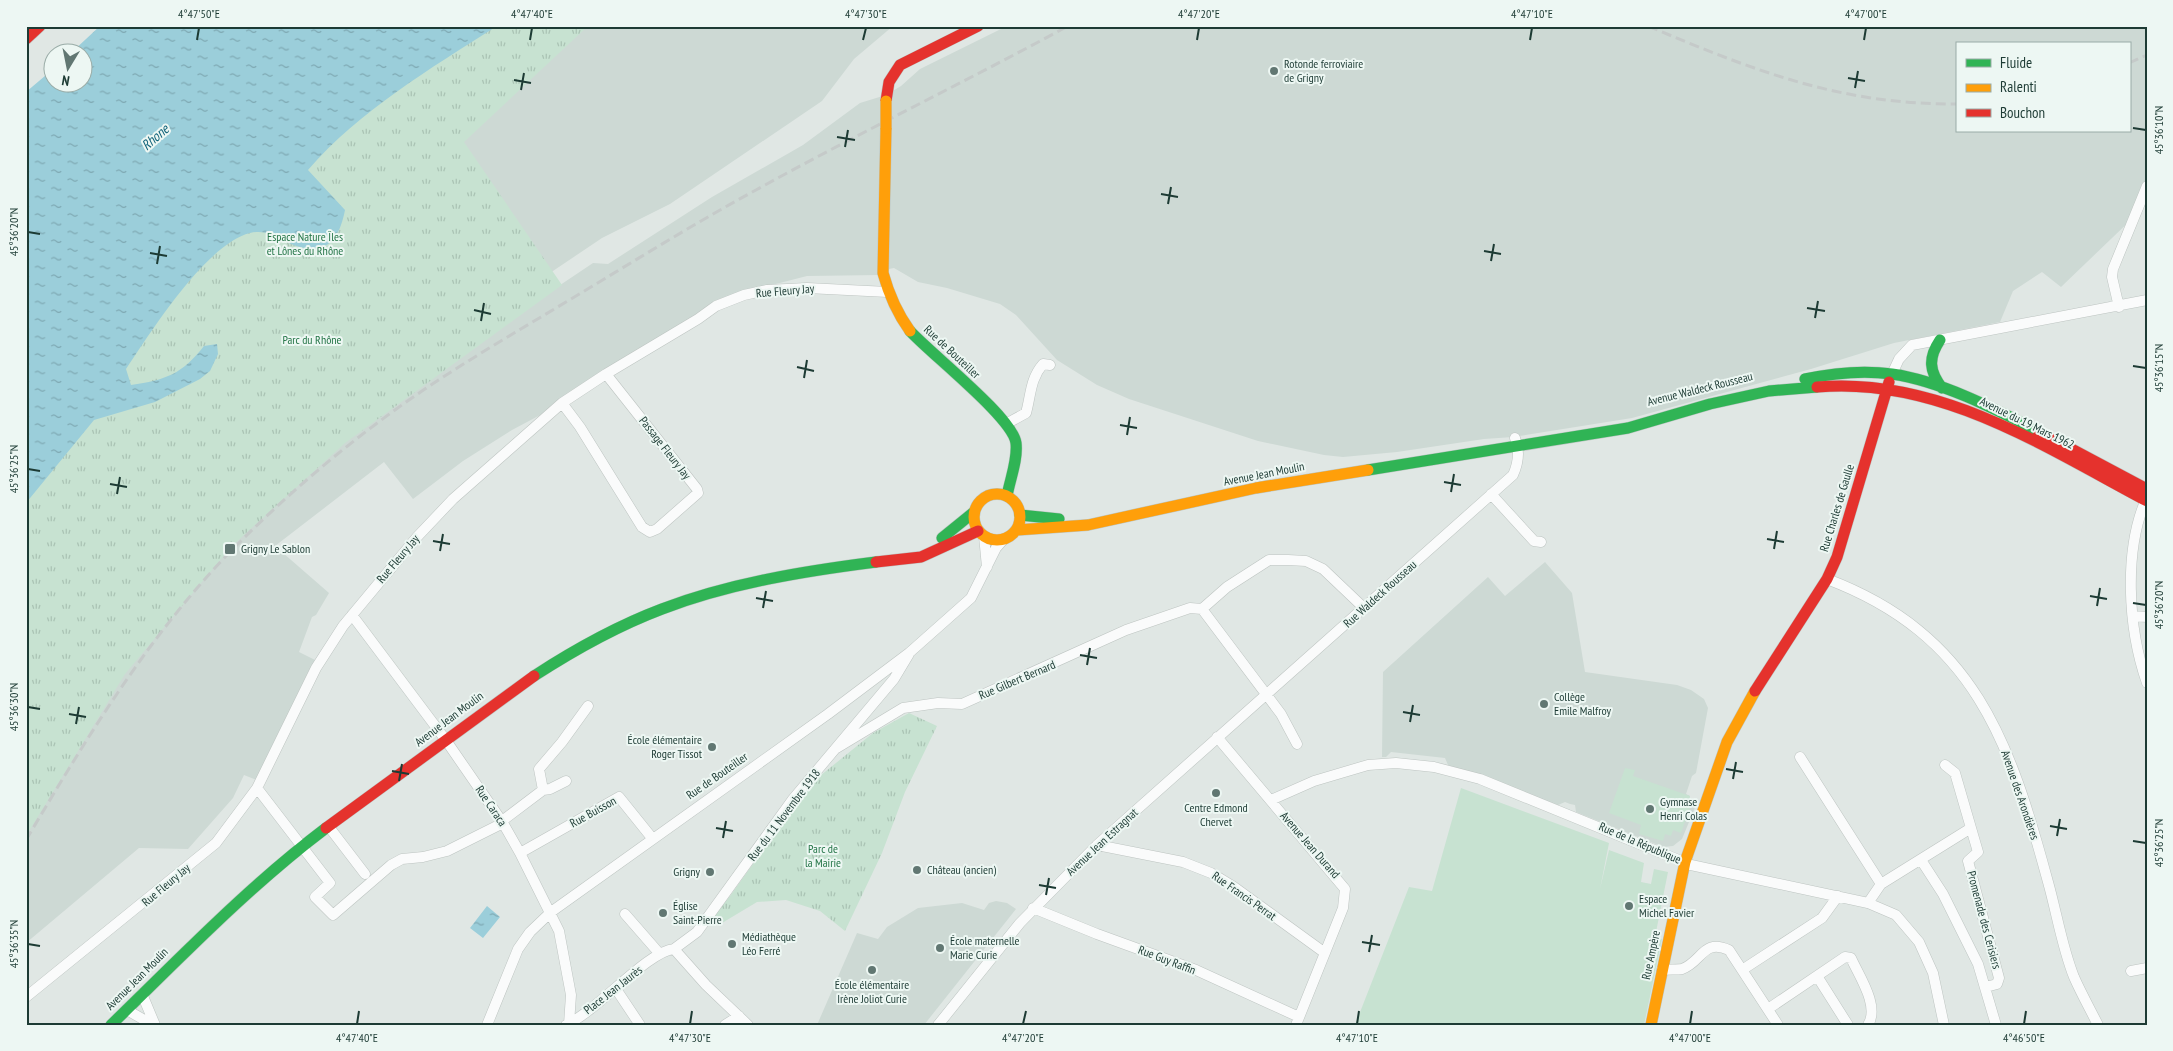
<svg xmlns="http://www.w3.org/2000/svg" width="2173" height="1051" font-family="'PT Sans Narrow',sans-serif">
	<style>
		.built { fill: #cdd9d4; fill-rule: evenodd }
		.grass { fill: #c7e2d1 }
		.park { fill: url(#park-tufts) }
		.water { fill: url(#water-ripples) }
		.lines { fill: none; stroke-linecap: round; stroke-linejoin: round }
		.street-casing { stroke: #bdc4c1; stroke-width: 11 }
		.fast-casing { stroke: #bcc5c2; stroke-width: 12 }
		.slow-casing { stroke: #bcc5c2; stroke-width: 12 }
		.jam-casing { stroke: #bcc5c2; stroke-width: 12 }
		.street { stroke: #fafbfb; stroke-width: 10 }
		.fast { stroke: #30b455; stroke-width: 11 }
		.slow { stroke: #ff9f0a; stroke-width: 11 }
		.jam { stroke: #e5322d; stroke-width: 11 }
		.rail { stroke: #c5cac9; stroke-width: 3; stroke-dasharray: 10 5; stroke-linecap: butt }
		.slow-bridge-casing { stroke: #bcc5c2; stroke-width: 12; stroke-linecap: butt }
		.slow-bridge { stroke: #ff9f0a; stroke-width: 11 }
		.ticks { fill: none; stroke: #1d3b34; stroke-width: 2 }
		.poi-dot { fill: #617772; stroke: #edf7f3; stroke-width: 2 }
		.labels { text-anchor: middle; stroke-width: 4; stroke-linejoin: round; paint-order: stroke }
		.poi-label { font-size: 12px; fill: #1d3b34; stroke: #edf7f3; text-anchor: start }
		.park-label { font-size: 12px; fill: #247547; stroke: #edf7f3 }
		.street-label { font-size: 12px; fill: #1d3b34; stroke: #edf7f3 }
		.water-label { font-size: 14px; font-style: italic; fill: #13657b; stroke: #edf7f3 }
		.neatline { fill: none; stroke: #1d3b34; stroke-width: 2 }
		.ticks-label { font-size: 12px; text-anchor: middle; fill: #1d3b34 }
	</style>
	<defs>
		<pattern id="park-tufts" width="24" height="20" patternUnits="userSpaceOnUse" patternTransform="scale(1.25)"><rect width="24" height="20" fill="#c7e2d1"/><path d="M3 7l-1-3M5 7V3M7 7l1-3M15 17l-1-3M17 17v-4M19 17l1-3" fill="none" stroke="#aac3b4"/></pattern>
		<pattern id="water-ripples" width="26" height="14" patternUnits="userSpaceOnUse" patternTransform="scale(1.25)"><rect width="26" height="14" fill="#9bceda"/><path d="M2 4q2-2 4 0t4 0M15 11q2-2 4 0t4 0" fill="none" stroke="#7ea8b2"/></pattern>
	</defs>
	<rect width="100%" height="100%" fill="#e0e7e4"/>
	<path class="built" d="M579,26H893L854,59L822,101L670,204L602,238L547,275L459,144Z
		M1007,26H2147V191L2137,214L2061,287L2042,272L2013,291L2000,322L1894,343L1811,369L1632,418L1513,437L1484,439L1397,452L1343,457L1324,455L1258,441L1129,399L1097,385L1057,360L1016,315L1000,304L947,288L918,282L894,268L884,270L880,275L807,276L725,297L595,379L559,405L512,430L463,461L413,499L384,462L275,546L329,593L316,615L312,617L299,652L319,662L259,781L244,775L233,798L188,849L139,848L26,943V821L58,768L192,576L339,433L593,263L608,264L712,197L803,145L860,103L886,95L901,86L920,69ZM1957,44H2129V131H1957Z
		M1545,562L1572,593L1585,672L1677,685L1691,690L1704,699L1708,708L1696,773L1692,776L1686,794L1690,796L1688,803L1696,805L1682,839L1673,846L1663,847L1576,812L1575,805L1570,804L1565,802L1558,805L1448,765L1445,758L1391,752L1386,757H1382L1383,672L1488,577L1505,596Z
		M996,901L1007,903L1016,909L924,1025H817L857,933L878,939L887,927L918,908L962,903L984,910L989,903Z"/>
	<path class="grass" d="M1625,768L1635,770L1633,776L1690,796L1688,803L1691,804L1681,833L1673,830L1671,836L1665,834L1663,841L1639,834L1641,825L1609,813Z
		M1461,788L1609,843L1600,889L1609,850L1644,863L1641,882L1651,884L1654,869L1668,872L1655,937L1662,939L1644,1025H1355L1409,887L1432,891Z"/>
	<path class="park" d="M278,26H588L464,142L562,285L345,443L232,546L125,674L26,836V248Z
		M909,713L937,726L905,792L882,853L845,931L820,911L786,900L757,902L722,923L706,925L730,896L810,784L873,733Z"/>
	<path class="water" d="M100,26H497C430,69 360,110 308,170L345,210C340,235 330,255 300,247C283,243 271,228 250,233C206,244 151,332 126,369L131,385C166,380 182,374 204,346L217,344L218,354L210,371L200,379L155,402L94,420L26,503V92L52,70V82H82V52H72Z
		M487,906L500,917L483,938L470,928Z"/>
	<g class="lines">
		<defs>
			<path id="street" d="M2119,307L2112,277L2113,269L2147,186
				M1892,374L1899,359L1912,345L2147,300
				M562,403L580,427L642,527L650,532L657,529L698,493L697,489L606,374
				M1006,424L1026,413C1031,395 1030,379 1043,364L1050,365
				M1491,494L1534,541L1541,542
				M2147,497C2123,550 2128,629 2147,683
				M984,536L987,567
				M1827,579C1975,635 2010,742 2048,882C2057,914 2062,947 2074,977C2081,993 2090,1009 2098,1025
				M1202,609L1281,714L1297,744
				M352,615L445,739L503,823L520,853L559,931L571,995L569,1024
				M2133,616L2147,617
				M1217,737L1345,889L1343,908L1296,1025
				M835,749L903,708L938,703L962,704L1126,630L1190,608L1202,609L1227,587L1269,560H1288L1306,561L1323,569L1364,608
				M1800,757L1881,884
				M1945,765L1955,773L1978,852L1968,861L1999,978L1997,984L1986,987
				M257,788L330,883L315,897L333,915L391,865L402,859L423,857L447,851L503,823
				M543,790L550,789L566,781
				M1271,800L1314,781L1368,765L1396,763L1434,767L1480,779L1691,865L1868,903L1896,915L1919,942L1933,973L1944,1025
				M502,821L543,790L539,769L562,742L588,706
				M329,827L365,874
				M1097,845L1183,862L1211,873L1234,887L1325,953
				M520,853L619,797L652,838
				M1921,860L1943,894L1978,964L1996,1025
				M1868,903L1881,884L1971,828
				M1033,908L1097,934L1196,970L1299,1017
				M625,914L659,953
				M674,949L697,932L793,799L894,679L909,654
				M674,949L706,985L748,1025
				M1662,970C1668,969 1677,970 1682,969C1702,962 1703,938 1729,950L1778,1025
				M1742,970L1822,918L1838,896
				M2131,971L2147,968
				M1817,976L1848,1025
				M616,989L640,1025
				M142,994L155,1025
				M26,997L216,843L257,788L316,668L343,626L417,537L453,499L562,403L606,374L698,319L716,306L744,295L767,290L807,288L888,292
				M1768,1009L1845,957L1851,958C1859,976 1880,1006 1868,1025
				M127,1010L153,1025
				M487,1025L518,949L530,932L551,912L828,714L909,653L971,598L996,548L1004,539
				M566,1025C597,1011 648,951 674,949
				M725,1025L739,1016
				M938,1025L1020,923L1097,845L1513,475C1519,462 1520,451 1515,438"/>
			<path id="fast" d="M910,331C931,354 1013,418 1016,443C1018,460 1010,479 1007,496
				M1940,340C1928,358 1929,371 1942,388
				M1805,379C1833,373 1864,370 1892,374C1941,381 1995,409 2038,431
				M1368,470L1628,428L1710,404L1769,391L1817,387
				M1020,515L1059,519
				M942,538L974,512
				M534,676C574,650 617,626 662,609C730,583 805,571 876,562
				M111,1025C181,957 248,887 326,828"/>
			<path id="slow" d="M886,128L883,273C889,295 897,313 910,331
				M974 517a23 23 0 1 1 46 0a23 23 0 1 1-46 0Z
				M1017,530L1088,525L1256,488L1368,470
				M1651,1025L1685,862L1727,742L1755,691"/>
			<path id="jam" d="M26,39L40,26
				M886,101L889,82L900,65L978,26
				M1817,387C1938,376 2045,447 2147,501
				M2038,431L2147,489
				M876,562L921,557L978,531
				M1755,691L1827,579L1837,557L1889,382
				M326,828L534,676"/>
		</defs>
		<use href="#street" class="street-casing"/>
		<use href="#fast" class="fast-casing"/>
		<use href="#slow" class="slow-casing"/>
		<use href="#jam" class="jam-casing"/>
		<use href="#street" class="street"/>
		<use href="#fast" class="fast"/>
		<use href="#slow" class="slow"/>
		<use href="#jam" class="jam"/>
		<path class="rail" d="M1648,26C1752,70 1841,105 1957,104
			M2129,63L2147,55
			M26,840C86,739 147,638 229,553C275,506 324,463 376,424C439,376 508,337 576,296C636,260 695,223 756,190C859,133 965,82 1068,26"/>
		<defs>
			<path id="slow-bridge" d="M886,101V128"/>
		</defs>
		<use href="#slow-bridge" class="slow-bridge-casing"/>
		<use href="#slow-bridge" class="slow-bridge"/>
	</g>
	<path class="ticks" d="M197,40L199,28M530,40L532,28M863,40L866,28M1197,40L1199,28M1530,40L1532,28M1864,40L1866,28M1848,78L1865,81M514,80L531,83M1855,88L1858,71M521,90L524,73M2133,128L2146,130M837,137L855,140M845,147L848,130M1161,194L1178,197M1168,204L1171,187M28,232L40,234M1484,251L1501,254M150,253L167,256M1491,261L1494,244M157,264L160,246M1807,308L1825,311M474,310L491,314M1815,318L1818,301M481,321L484,303M2133,366L2146,368M797,367L814,371M804,378L807,360M1120,425L1137,428M1127,435L1130,417M28,469L40,471M1444,482L1461,485M110,484L127,487M1451,492L1454,474M117,494L120,477M1767,539L1784,542M433,541L450,544M1774,549L1777,531M440,551L443,534M2090,596L2107,599M756,598L773,601M2133,603L2146,605M2097,606L2100,588M763,608L766,591M1080,655L1097,658M1087,665L1090,648M28,707L40,709M1403,712L1420,715M69,714L86,717M1410,722L1413,705M76,724L79,707M1726,769L1743,772M392,771L409,774M1733,779L1736,762M399,781L402,764M2050,826L2067,829M716,828L733,831M2057,836L2060,819M723,838L726,821M2133,841L2146,843M1039,885L1056,888M1046,895L1049,878M1362,942L1380,945M28,944L40,946M1369,952L1372,935M357,1024L359,1011M690,1024L692,1011M1023,1024L1026,1011M1357,1024L1359,1011M1690,1024L1692,1011M2024,1024L2026,1011"/>
	<g class="poi-dot">
		<circle cx="1274" cy="71" r="5"/>
		<rect x="224" y="543" width="12" height="12" rx="2.5"/>
		<circle cx="1544" cy="704" r="5"/>
		<circle cx="712" cy="747" r="5"/>
		<circle cx="1216" cy="793" r="5"/>
		<circle cx="1650" cy="809" r="5"/>
		<circle cx="917" cy="870" r="5"/>
		<circle cx="710" cy="872" r="5"/>
		<circle cx="1629" cy="906" r="5"/>
		<circle cx="663" cy="913" r="5"/>
		<circle cx="732" cy="944" r="5"/>
		<circle cx="940" cy="948" r="5"/>
		<circle cx="872" cy="970" r="5"/>
	</g>
	<g class="labels">
		<g class="poi-label">
			<text x="1284" y="68">Rotonde ferroviaire<tspan x="1284" dy="14">de Grigny</tspan></text>
			<text x="241" y="553">Grigny Le Sablon</text>
			<text x="1554" y="701">Collège<tspan x="1554" dy="14">Emile Malfroy</tspan></text>
			<text x="702" y="744" text-anchor="end">École élémentaire<tspan x="702" dy="14">Roger Tissot</tspan></text>
			<text x="1660" y="806">Gymnase<tspan x="1660" dy="14">Henri Colas</tspan></text>
			<text x="1216" y="812" text-anchor="middle">Centre Edmond<tspan x="1216" dy="14">Chervet</tspan></text>
			<text x="927" y="874">Château (ancien)</text>
			<text x="700" y="876" text-anchor="end">Grigny</text>
			<text x="1639" y="903">Espace<tspan x="1639" dy="14">Michel Favier</tspan></text>
			<text x="673" y="910">Église<tspan x="673" dy="14">Saint-Pierre</tspan></text>
			<text x="742" y="941">Médiathèque<tspan x="742" dy="14">Léo Ferré</tspan></text>
			<text x="950" y="945">École maternelle<tspan x="950" dy="14">Marie Curie</tspan></text>
			<text x="872" y="989" text-anchor="middle">École élémentaire<tspan x="872" dy="14">Irène Joliot Curie</tspan></text>
		</g>
		<g class="park-label">
			<text x="305" y="241">Espace Nature Îles<tspan x="305" dy="14">et Lônes du Rhône</tspan></text>
			<text x="312" y="344">Parc du Rhône</text>
			<text x="823" y="853">Parc de<tspan x="823" dy="14">la Mairie</tspan></text>
		</g>
		<g class="street-label">
			<text transform="translate(785 291) rotate(-5)" y="4">Rue Fleury Jay</text>
			<text transform="translate(952 352) rotate(43)" y="4">Rue de Bouteiller</text>
			<text transform="translate(1700 389) rotate(-14)" y="4">Avenue Waldeck Rousseau</text>
			<text transform="translate(2027 423) rotate(26)" y="4">Avenue du 19 Mars 1962</text>
			<text transform="translate(665 448) rotate(52)" y="4">Passage Fleury Jay</text>
			<text transform="translate(1264 474) rotate(-11)" y="4">Avenue Jean Moulin</text>
			<text transform="translate(1837 508) rotate(-73)" y="4">Rue Charles de Gaulle</text>
			<text transform="translate(398 559) rotate(-50)" y="4">Rue Fleury Jay</text>
			<text transform="translate(1380 594) rotate(-42)" y="4">Rue Waldeck Rousseau</text>
			<text transform="translate(1017 680) rotate(-23)" y="4">Rue Gilbert Bernard</text>
			<text transform="translate(449 719) rotate(-37)" y="4">Avenue Jean Moulin</text>
			<text transform="translate(717 776) rotate(-35)" y="4">Rue de Bouteiller</text>
			<text transform="translate(2020 795) rotate(71)" y="4">Avenue des Arondières</text>
			<text transform="translate(491 806) rotate(56)" y="4">Rue Caraca</text>
			<text transform="translate(593 812) rotate(-29)" y="4">Rue Buisson</text>
			<text transform="translate(784 815) rotate(-53)" y="4">Rue du 11 Novembre 1918</text>
			<text transform="translate(1102 842) rotate(-43)" y="4">Avenue Jean Estragnat</text>
			<text transform="translate(1640 843) rotate(23)" y="4">Rue de la République</text>
			<text transform="translate(1310 845) rotate(49)" y="4">Avenue Jean Durand</text>
			<text transform="translate(166 885) rotate(-40)" y="4">Rue Fleury Jay</text>
			<text transform="translate(1244 896) rotate(35)" y="4">Rue Francis Perrat</text>
			<text transform="translate(1984 920) rotate(75)" y="4">Promenade des Cerisiers</text>
			<text transform="translate(1651 955) rotate(-78)" y="4">Rue Ampère</text>
			<text transform="translate(1167 960) rotate(21)" y="4">Rue Guy Raffin</text>
			<text transform="translate(137 979) rotate(-45)" y="4">Avenue Jean Moulin</text>
			<text transform="translate(613 990) rotate(-38)" y="4">Place Jean Jaurès</text>
		</g>
		<g class="water-label">
			<text transform="translate(155 137) rotate(-41)" y="5">Rhone</text>
		</g>
	</g>
	<rect width="2173" height="1051" fill="none" stroke="#edf7f3" stroke-width="55"/>
	<rect x="1956" y="42" width="175" height="90" fill="#edf7f3" stroke="#9aaca7"/>
	<rect x="1966" y="59" width="25" height="8" fill="#30b455" stroke="#9aaca7"/>
	<text x="2000" y="68" font-size="15" fill="#1d3b34">Fluide</text>
	<rect x="1966" y="84" width="25" height="8" fill="#ff9f0a" stroke="#9aaca7"/>
	<text x="2000" y="92" font-size="15" fill="#1d3b34">Ralenti</text>
	<rect x="1966" y="109" width="25" height="8" fill="#e5322d" stroke="#9aaca7"/>
	<text x="2000" y="118" font-size="15" fill="#1d3b34">Bouchon</text>
	<g transform="translate(68 68) rotate(190)"><circle r="24" fill="#edf7f3" stroke="#9aaca7"/>
	<path d="M0-4L9 19L0 12L-9 19Z" fill="#617772"/>
	<text y="-8" font-size="14" font-weight="bold" text-anchor="middle" fill="#1d3b34">N</text>
	</g>
	<rect x="28" y="28" width="2118" height="996" class="neatline"/>
	<g class="ticks-label">
		<text x="199" y="18">4°47'50"E</text>
		<text x="532" y="18">4°47'40"E</text>
		<text x="866" y="18">4°47'30"E</text>
		<text x="1199" y="18">4°47'20"E</text>
		<text x="1532" y="18">4°47'10"E</text>
		<text x="1866" y="18">4°47'00"E</text>
		<text transform="translate(2159 130) rotate(-90)" y="4">45°36'10"N</text>
		<text transform="translate(14 232) rotate(-90)" y="4">45°36'20"N</text>
		<text transform="translate(2159 368) rotate(-90)" y="4">45°36'15"N</text>
		<text transform="translate(14 469) rotate(-90)" y="4">45°36'25"N</text>
		<text transform="translate(2159 605) rotate(-90)" y="4">45°36'20"N</text>
		<text transform="translate(14 707) rotate(-90)" y="4">45°36'30"N</text>
		<text transform="translate(2159 843) rotate(-90)" y="4">45°36'25"N</text>
		<text transform="translate(14 944) rotate(-90)" y="4">45°36'35"N</text>
		<text x="357" y="1042">4°47'40"E</text>
		<text x="690" y="1042">4°47'30"E</text>
		<text x="1023" y="1042">4°47'20"E</text>
		<text x="1357" y="1042">4°47'10"E</text>
		<text x="1690" y="1042">4°47'00"E</text>
		<text x="2024" y="1042">4°46'50"E</text>
	</g>
</svg>
